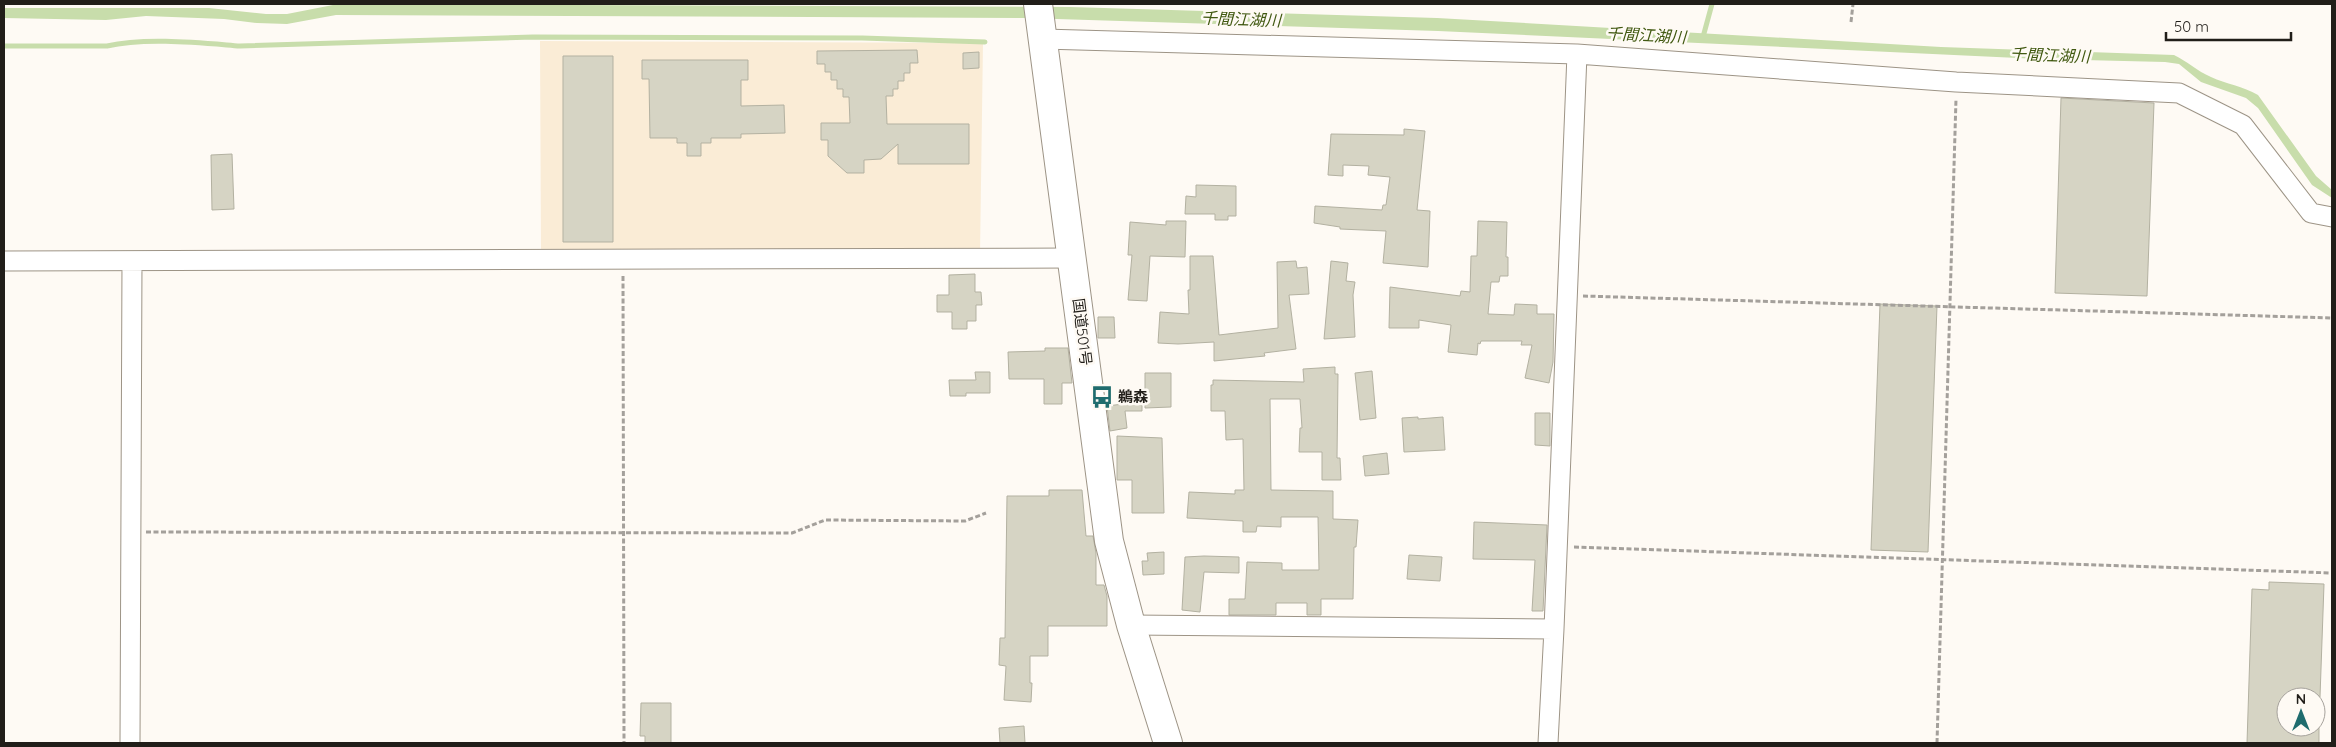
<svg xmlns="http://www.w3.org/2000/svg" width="2336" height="747" font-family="Quicksand,'Noto Sans JP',sans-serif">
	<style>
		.built { fill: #faecd6 }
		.water { fill: #c8ddab }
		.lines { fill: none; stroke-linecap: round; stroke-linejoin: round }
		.stream { stroke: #c8ddab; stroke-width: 5 }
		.building { fill: #d6d4c4; stroke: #b3b1a1 }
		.street-casing { stroke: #9d9486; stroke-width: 21 }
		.highway-casing { stroke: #9d9486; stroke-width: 30 }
		.path { stroke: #a4a09b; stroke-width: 3; stroke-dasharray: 5 2.5; stroke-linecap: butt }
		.street { stroke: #fff; stroke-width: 19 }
		.highway { stroke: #fff; stroke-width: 28 }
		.labels { text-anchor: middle; stroke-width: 5; stroke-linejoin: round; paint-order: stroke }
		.street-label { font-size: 15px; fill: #211e19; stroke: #fefaf4 }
		.poi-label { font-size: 15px; font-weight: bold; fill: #211e19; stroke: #fefaf4; text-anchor: start }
		.water-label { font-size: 16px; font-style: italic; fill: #415911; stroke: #fefaf4 }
	</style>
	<rect width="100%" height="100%" fill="#fefaf4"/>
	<path class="built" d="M540,41L983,43L980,254L541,250Z"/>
	<path class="water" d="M338,4L1070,7L1437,18L1941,47L2174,55C2187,61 2197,71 2211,77C2226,84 2243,86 2258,95L2316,176L2332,190V198L2312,185L2258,108L2246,98L2201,82L2179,64L2165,62L2042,59L1438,31L1025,18L336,15L287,24L257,23L224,19L146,16L106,20L4,18V8H209L266,14H287Z"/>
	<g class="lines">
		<path class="stream" d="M1703,37L1712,4
			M4,46H107C146,37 201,43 240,46L533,37L862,38L985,42"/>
	</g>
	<path class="building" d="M917,50L918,63H910V73H904V81H898V89H893V96H886L887,124H969V164H898V144L881,159L864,160V173H847L828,156V140H821V123H850L849,97H843V89H837V80H831V72H825V64H817V51Z
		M979,52V68L963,69V53Z
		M563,56H613V242H563Z
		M642,60H748V80H741V106L784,105L785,133L741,134V138H711V143H701V156H687V143H677V138H650L649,79H642Z
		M2061,98L2154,103L2147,296L2055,293Z
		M1404,129L1425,131L1417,210L1430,211L1428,267L1383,263L1386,231L1340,229V227L1314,223L1315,206L1382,210L1383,205H1386L1390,177L1368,175L1369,166L1343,165V176L1328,175L1331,134L1404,135Z
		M232,154L234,209L212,210L211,155Z
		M1196,185L1236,186V216H1228V220H1215V214H1185L1186,196L1196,197Z
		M1166,221H1186L1185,257L1150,256L1147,301L1128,300L1132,255H1128L1130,222L1166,225Z
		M1478,221L1507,222L1506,257H1508V276H1500L1499,282H1491L1488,314L1514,315L1515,304L1537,305V314H1554L1553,362L1549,383L1525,378L1532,345H1521L1522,341H1481L1480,344L1478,343L1477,355L1448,352L1451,325L1419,320V328H1389L1390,287L1460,296L1461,291L1470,292L1471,256H1477Z
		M1190,256H1213L1219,335L1278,328L1277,262L1296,261L1297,268L1307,267L1309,294L1289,295L1296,349L1264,353L1265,356L1214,361V342L1178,344L1158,343L1160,312L1189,314L1188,290H1190Z
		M1331,261L1348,263L1346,281L1355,282L1353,295L1355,337L1324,339Z
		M975,274V292H981L982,305H976V321H967V329H952V312H937V295H949V275Z
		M1880,304L1937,306L1928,552L1871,550Z
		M1098,317H1114L1115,338H1098Z
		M1045,348H1068L1072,383H1062V404H1044V379H1009L1008,352L1045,351Z
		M1335,367V374H1338L1337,458H1340L1341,480H1322V452H1299L1300,428H1302L1300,399H1270L1271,490L1333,491V519L1358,520L1356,547H1354L1353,599H1321V615H1307V603H1276V615H1229V599H1245L1247,562L1282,563V570H1319L1318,517H1281V527L1257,526L1256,532H1243V521L1187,518L1189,492L1235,494V490H1244L1243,439L1226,440L1225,411H1211V385H1213V380L1304,382L1303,369Z
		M1372,371L1376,418L1360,420L1355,373Z
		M975,372H990V393H966V396H950L949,380H976Z
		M1145,373H1171V407L1145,408Z
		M1123,397H1142V411H1125L1127,428L1110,431L1107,406L1123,404Z
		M1535,413H1550V446L1535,445Z
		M1418,417V419L1443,417L1445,450L1404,452L1402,418Z
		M1117,436L1162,438L1164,513H1132V480H1117Z
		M1387,453L1389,474L1365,476L1363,456Z
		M1049,490H1082L1086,536H1093L1096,553V585H1104L1107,596V626H1048V656H1030V683H1032L1031,702L1004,700L1006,666L999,665L1000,638H1005L1007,496H1049Z
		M1474,522L1547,525L1543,611H1532L1535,560L1473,559Z
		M1164,552V574L1143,575L1142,561H1148L1147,553Z
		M1409,555L1442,557L1440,581L1407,579Z
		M1204,556L1239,557V573L1204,572L1200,612L1182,610L1185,557Z
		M2269,582L2324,584L2320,697H2286V727H2319V743H2247L2252,589L2269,590Z
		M641,703H671V743H645V736H640Z
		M1024,726L1025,743H1000L999,728Z"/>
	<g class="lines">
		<defs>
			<path id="street" d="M1043,39L1577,54L1956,82L2179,93L2243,125L2311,213L2332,217
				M4,261L1073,258
				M1131,625L1554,629L1577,54
				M130,743L132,261
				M1548,743L1554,629"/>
			<path id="highway" d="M1038,4L1109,541L1131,625L1168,743"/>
		</defs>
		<use href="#street" class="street-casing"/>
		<use href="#highway" class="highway-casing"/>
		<path class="path" d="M1851,22L1853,4
			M623,276L624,743
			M1583,296L2332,318
			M146,532L792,533L825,520L965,521L986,513
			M1574,547L2332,573
			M1937,743L1956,99"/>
		<use href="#street" class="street"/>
		<use href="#highway" class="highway"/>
	</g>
	<defs>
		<symbol id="bus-bare" viewBox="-9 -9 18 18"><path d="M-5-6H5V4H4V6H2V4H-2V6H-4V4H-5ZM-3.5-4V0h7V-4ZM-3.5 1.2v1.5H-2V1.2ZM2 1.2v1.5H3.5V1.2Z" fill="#1f6c6e" stroke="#fefaf4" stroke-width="2.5" paint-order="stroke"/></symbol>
	</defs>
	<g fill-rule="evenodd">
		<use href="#bus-bare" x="1086" y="381" width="32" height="32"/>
	</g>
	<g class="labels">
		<g class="street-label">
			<text transform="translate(1082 332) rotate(83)" y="5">国道501号</text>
		</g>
		<g class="poi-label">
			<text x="1118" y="402">鵜森</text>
		</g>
		<g class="water-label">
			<text transform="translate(1241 19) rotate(2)" y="6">千間江湖川</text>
			<text transform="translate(1646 35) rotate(3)" y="6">千間江湖川</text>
			<text transform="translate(2050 55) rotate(2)" y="6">千間江湖川</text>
		</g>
	</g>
	<rect width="2336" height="747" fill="none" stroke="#211e19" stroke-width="10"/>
	<g transform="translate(2301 712)"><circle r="24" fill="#fefaf4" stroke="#a6a29c"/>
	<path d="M0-4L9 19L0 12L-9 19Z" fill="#1f6c6e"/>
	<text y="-8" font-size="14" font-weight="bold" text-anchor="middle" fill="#211e19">N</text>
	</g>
	<path d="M2166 32v8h125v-8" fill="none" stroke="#211e19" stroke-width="2.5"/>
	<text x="2174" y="32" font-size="15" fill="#211e19" stroke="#fefaf4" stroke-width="4" paint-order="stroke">50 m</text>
</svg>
